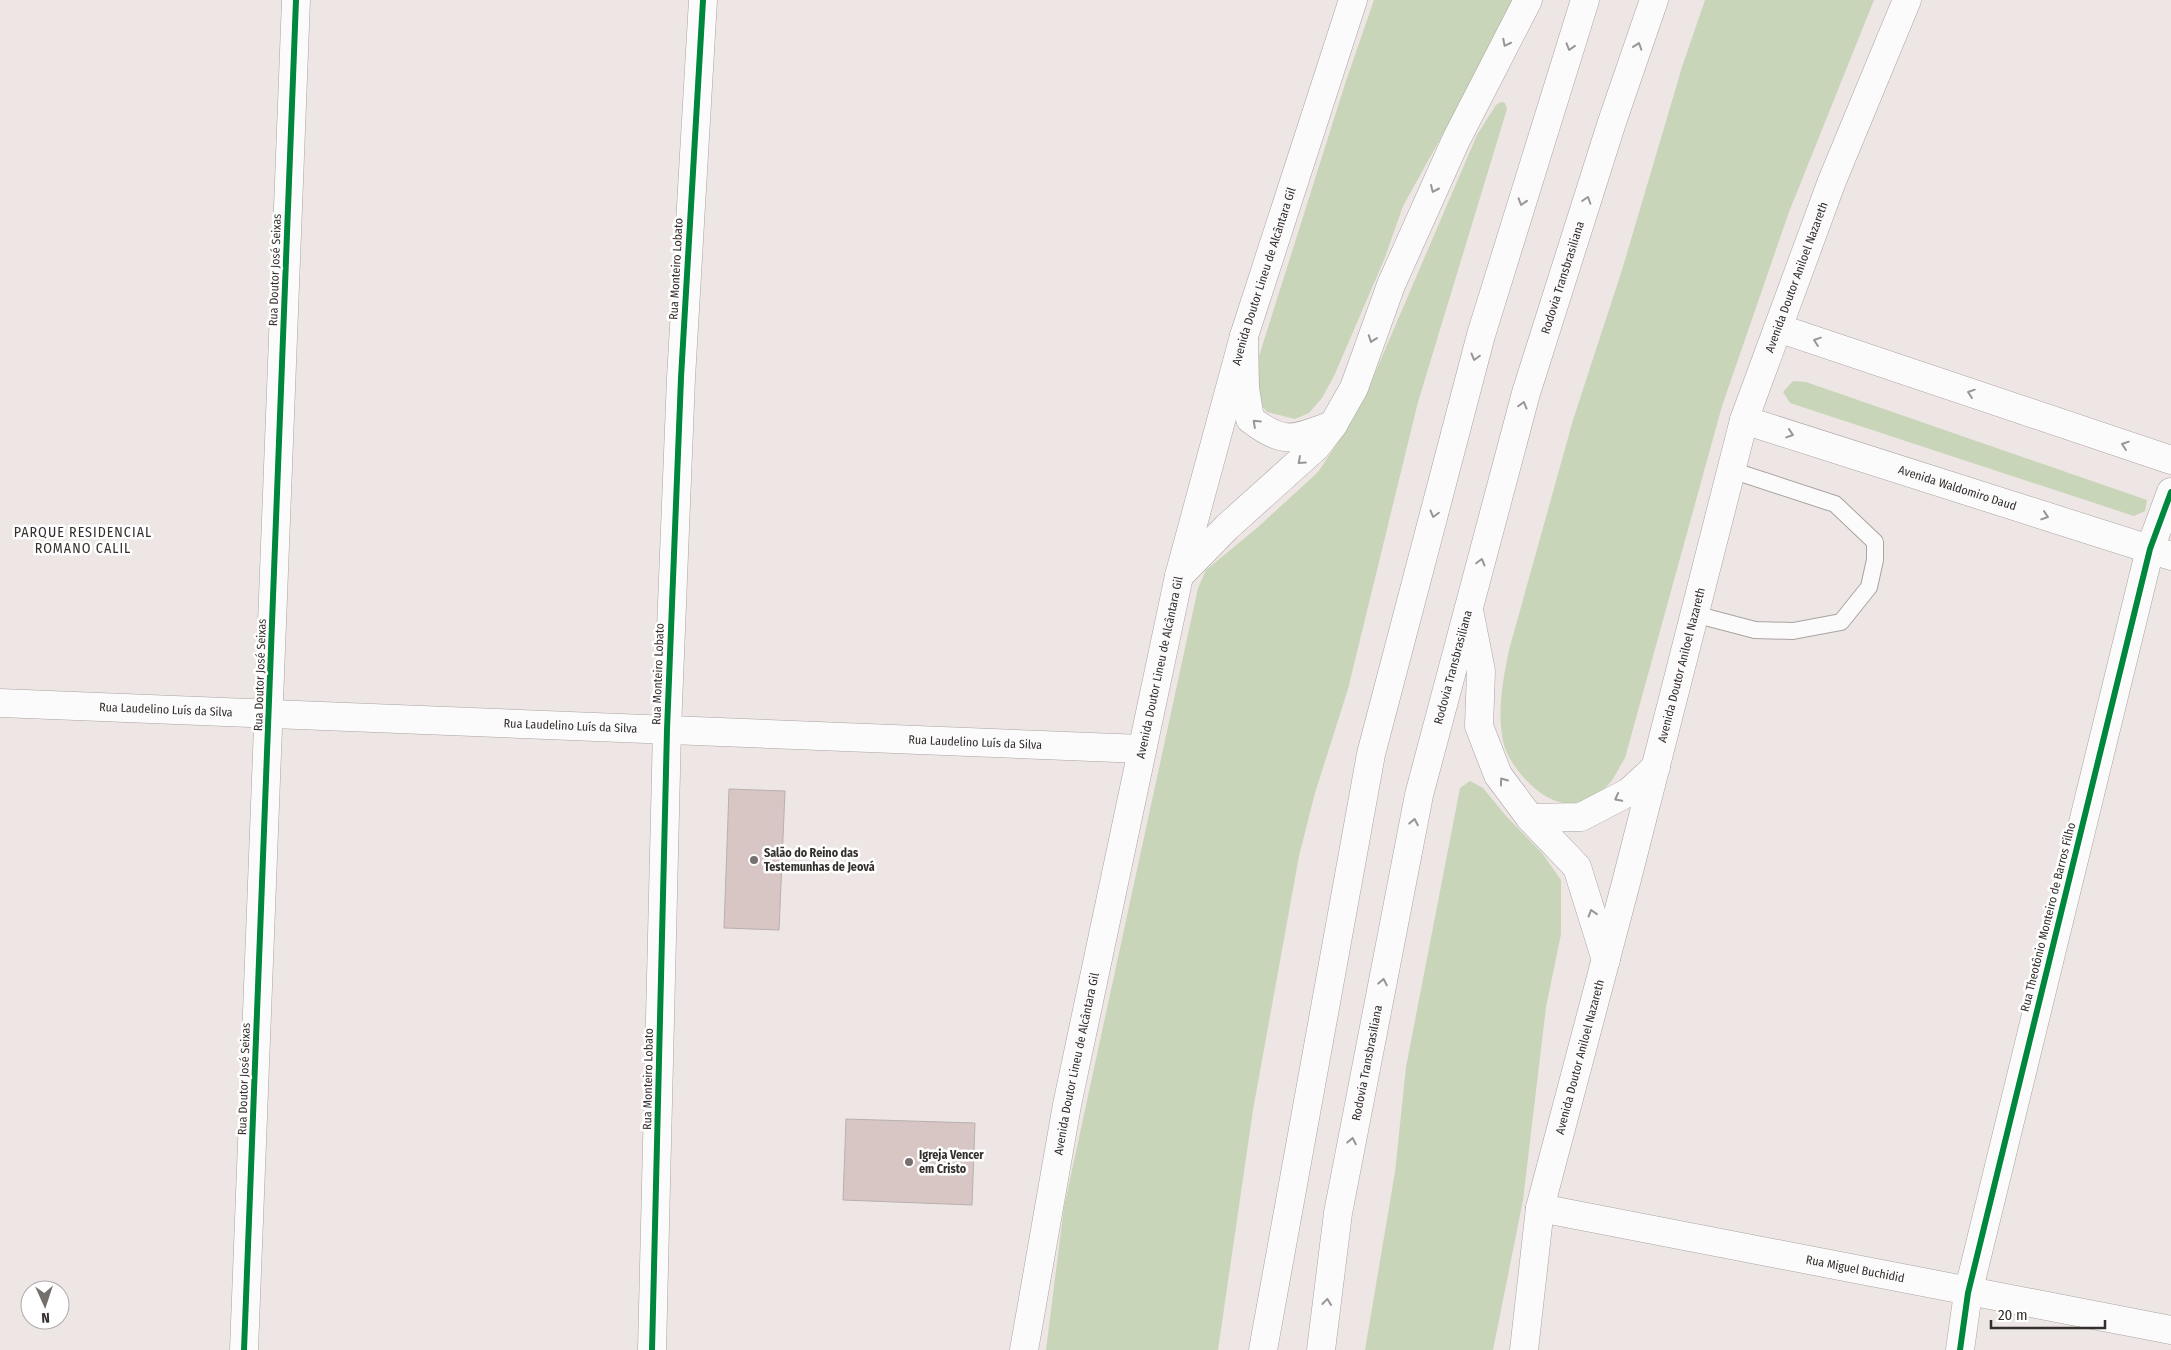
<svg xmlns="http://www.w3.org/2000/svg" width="2171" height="1350" font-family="'Fira Sans Condensed',sans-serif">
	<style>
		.grass { fill: #c8d5b8 }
		.building { fill: #d8c6c4; stroke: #b7b1af }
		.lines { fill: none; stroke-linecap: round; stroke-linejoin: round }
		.lane-casing { stroke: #a9a3a1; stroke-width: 18 }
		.street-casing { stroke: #a9a3a1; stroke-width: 29 }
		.secondary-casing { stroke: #a9a3a1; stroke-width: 29 }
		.highway-casing { stroke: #a9a3a1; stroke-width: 29 }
		.lane { stroke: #fcfbfb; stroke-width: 16 }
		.street { stroke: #fcfbfb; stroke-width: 28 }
		.secondary { stroke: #fcfbfb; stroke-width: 28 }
		.highway { stroke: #fcfbfb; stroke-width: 28 }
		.cycleway-casing { stroke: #fff; stroke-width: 9 }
		.cycleway { stroke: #00873e; stroke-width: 6 }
		.oneway { stroke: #989594 }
		.poi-dot { fill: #756f6d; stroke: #fff; stroke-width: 2 }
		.labels { text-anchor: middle; stroke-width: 5; stroke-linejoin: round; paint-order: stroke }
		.street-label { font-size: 12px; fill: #342f2d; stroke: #fff }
		.poi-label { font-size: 12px; font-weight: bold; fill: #342f2d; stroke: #fff; text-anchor: start }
		.neighbourhood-label { font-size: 14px; letter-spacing: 1px; fill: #342f2d; stroke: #fff }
	</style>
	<rect width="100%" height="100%" fill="#eee6e4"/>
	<path class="grass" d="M1374,0H1513L1484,60L1403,206L1384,260L1334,376L1322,398L1309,413L1295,419L1267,412L1256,399L1254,372L1345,84Z
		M1705,0H1874L1789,212L1722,406L1625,758C1619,767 1614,780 1606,787C1576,812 1552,807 1526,780C1517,770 1506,756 1503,741C1497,711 1503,680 1509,650L1573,420L1622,270L1682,67Z
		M1501,102L1505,103L1507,109L1418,402L1348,689L1315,793L1299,856L1253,1110L1218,1350H1046L1064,1207L1198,588L1206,570L1257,528L1318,472L1343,435L1366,394L1477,135L1496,105Z
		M1793,381L1806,382L2147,500L2145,511L2134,516L1790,403L1783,392Z
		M1470,781L1483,788L1507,817L1542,853L1561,880V934L1546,1007L1523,1200L1493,1350H1365L1395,1172L1406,1067L1460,788Z"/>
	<path class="building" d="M729,789L785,791L779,930L724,928Z
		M846,1119L975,1123L972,1205L843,1200Z"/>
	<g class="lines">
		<defs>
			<path id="lane" d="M1694,614L1755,630L1793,631L1841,622L1869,587L1875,560V542L1835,504L1731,470"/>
			<g id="street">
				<path id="s1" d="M0,703L1142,749"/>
				<path id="s2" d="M1540,1208L2171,1330"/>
				<path d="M244,1350L296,0"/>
				<path d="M652,1350L667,730L681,378L703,0"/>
				<path d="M1960,1350L1968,1293L2150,549L2171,492"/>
			</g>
			<g id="secondary">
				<path d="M1778,328L2171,460"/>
				<path id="s3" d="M1744,420L2171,556"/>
				<path id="s4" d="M1024,1350L1067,1105L1179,576L1244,336L1353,0"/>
				<path id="s5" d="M1524,1350L1540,1208L1627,879L1744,420L1832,181L1907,0"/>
			</g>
			<g id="highway">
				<path d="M1244,336L1245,388L1250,419C1286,447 1294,438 1333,425"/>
				<path d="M1179,576L1227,527L1317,446L1333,425L1354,388L1391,285L1456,140L1528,0"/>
				<path d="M1470,615L1481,671L1479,726L1498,775L1530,818L1577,867L1606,960"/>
				<path d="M1530,818L1581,817L1629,792L1656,767"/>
				<path d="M1263,1350L1371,754L1481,335L1585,0"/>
				<path id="s6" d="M1321,1350L1338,1213L1419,795L1526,393L1612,122L1654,0"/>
			</g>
		</defs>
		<use href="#lane" class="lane-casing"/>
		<use href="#street" class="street-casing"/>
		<use href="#secondary" class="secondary-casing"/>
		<use href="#highway" class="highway-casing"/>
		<use href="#lane" class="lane"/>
		<use href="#street" class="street"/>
		<use href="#secondary" class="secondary"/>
		<use href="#highway" class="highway"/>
		<defs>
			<path id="cycleway" d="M244,1350L296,0
				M652,1350L667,730L681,378L703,0
				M1960,1350L1968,1293L2150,549L2171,492"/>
		</defs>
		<use href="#cycleway" class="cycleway-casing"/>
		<use href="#cycleway" class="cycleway"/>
	</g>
	<defs><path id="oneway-chevron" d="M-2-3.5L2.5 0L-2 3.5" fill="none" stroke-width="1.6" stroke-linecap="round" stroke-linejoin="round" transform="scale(1.25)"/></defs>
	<g class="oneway">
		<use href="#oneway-chevron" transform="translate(1506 43) rotate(117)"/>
		<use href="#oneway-chevron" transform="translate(1638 46) rotate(-71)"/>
		<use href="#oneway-chevron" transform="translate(1570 47) rotate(107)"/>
		<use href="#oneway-chevron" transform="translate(1434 189) rotate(114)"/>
		<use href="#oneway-chevron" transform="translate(1587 200) rotate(-72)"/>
		<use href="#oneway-chevron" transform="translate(1522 202) rotate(107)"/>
		<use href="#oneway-chevron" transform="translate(1372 339) rotate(110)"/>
		<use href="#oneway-chevron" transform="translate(1817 341) rotate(-161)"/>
		<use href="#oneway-chevron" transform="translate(1475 357) rotate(105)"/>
		<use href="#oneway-chevron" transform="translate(1971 393) rotate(-161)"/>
		<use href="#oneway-chevron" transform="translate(1523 405) rotate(-75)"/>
		<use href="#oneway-chevron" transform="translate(1256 423) rotate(-137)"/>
		<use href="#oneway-chevron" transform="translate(1790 434) rotate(18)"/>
		<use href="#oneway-chevron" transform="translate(2125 445) rotate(-161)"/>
		<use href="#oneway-chevron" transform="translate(1301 461) rotate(138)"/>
		<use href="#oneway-chevron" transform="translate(1434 514) rotate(105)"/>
		<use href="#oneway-chevron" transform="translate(2045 516) rotate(18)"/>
		<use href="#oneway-chevron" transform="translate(1481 562) rotate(-75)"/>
		<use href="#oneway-chevron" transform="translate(1503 781) rotate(-126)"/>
		<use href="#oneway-chevron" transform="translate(1618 798) rotate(152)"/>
		<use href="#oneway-chevron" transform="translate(1414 822) rotate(-79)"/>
		<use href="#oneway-chevron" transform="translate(1592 913) rotate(-107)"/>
		<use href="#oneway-chevron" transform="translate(1383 982) rotate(-79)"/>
		<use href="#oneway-chevron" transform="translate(1352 1141) rotate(-79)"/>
		<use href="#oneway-chevron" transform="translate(1327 1302) rotate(-83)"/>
	</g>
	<g class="poi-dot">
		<circle cx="754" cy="860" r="5"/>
		<circle cx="909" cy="1162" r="5"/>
	</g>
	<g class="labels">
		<g class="street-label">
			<text transform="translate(676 269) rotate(-87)" y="4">Rua Monteiro Lobato</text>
			<text transform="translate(275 270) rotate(-88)" y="4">Rua Doutor José Seixas</text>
			<text dy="4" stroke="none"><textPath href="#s4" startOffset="1101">Avenida Doutor Lineu de Alcântara Gil</textPath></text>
			<text dy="4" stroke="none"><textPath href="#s6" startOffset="1101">Rodovia Transbrasiliana</textPath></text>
			<text dy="4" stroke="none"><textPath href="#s5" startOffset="1109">Avenida Doutor Aniloel Nazareth</textPath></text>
			<text dy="4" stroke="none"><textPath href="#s3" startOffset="224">Avenida Waldomiro Daud</textPath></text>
			<text dy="4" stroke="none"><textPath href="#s5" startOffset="704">Avenida Doutor Aniloel Nazareth</textPath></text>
			<text dy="4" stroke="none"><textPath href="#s6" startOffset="696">Rodovia Transbrasiliana</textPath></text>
			<text dy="4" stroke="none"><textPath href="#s4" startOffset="696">Avenida Doutor Lineu de Alcântara Gil</textPath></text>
			<text transform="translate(658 674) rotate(-88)" y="4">Rua Monteiro Lobato</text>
			<text transform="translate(260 675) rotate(-88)" y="4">Rua Doutor José Seixas</text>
			<text dy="4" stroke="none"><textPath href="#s1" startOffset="166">Rua Laudelino Luís da Silva</textPath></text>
			<text dy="4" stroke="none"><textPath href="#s1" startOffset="571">Rua Laudelino Luís da Silva</textPath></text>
			<text dy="4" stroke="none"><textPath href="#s1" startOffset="976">Rua Laudelino Luís da Silva</textPath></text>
			<text transform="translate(2048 917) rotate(-76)" y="4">Rua Theotônio Monteiro de Barros Filho</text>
			<text dy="4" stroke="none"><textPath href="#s5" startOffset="299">Avenida Doutor Aniloel Nazareth</textPath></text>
			<text dy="4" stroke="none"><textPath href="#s6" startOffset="291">Rodovia Transbrasiliana</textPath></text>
			<text dy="4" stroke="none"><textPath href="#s4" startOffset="291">Avenida Doutor Lineu de Alcântara Gil</textPath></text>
			<text transform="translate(244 1079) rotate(-88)" y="4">Rua Doutor José Seixas</text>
			<text transform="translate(648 1079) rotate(-89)" y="4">Rua Monteiro Lobato</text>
			<text dy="4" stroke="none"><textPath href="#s2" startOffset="321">Rua Miguel Buchidid</textPath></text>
		</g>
		<g class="poi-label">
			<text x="764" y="857">Salão do Reino das<tspan x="764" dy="14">Testemunhas de Jeová</tspan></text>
			<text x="919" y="1159">Igreja Vencer<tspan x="919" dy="14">em Cristo</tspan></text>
		</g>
		<g class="neighbourhood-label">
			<text x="83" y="537">PARQUE RESIDENCIAL<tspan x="83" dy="16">ROMANO CALIL</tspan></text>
		</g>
	</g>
	<g transform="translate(45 1305) rotate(177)"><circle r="24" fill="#ffffff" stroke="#aeacab"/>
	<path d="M0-4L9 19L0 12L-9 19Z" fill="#756f6d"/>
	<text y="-8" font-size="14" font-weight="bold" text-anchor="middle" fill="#342f2d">N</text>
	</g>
	<path d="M1991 1320v8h114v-8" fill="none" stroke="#342f2d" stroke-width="2.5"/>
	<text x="1998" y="1320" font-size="15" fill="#342f2d" stroke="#ffffff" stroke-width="4" paint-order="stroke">20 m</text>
</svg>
